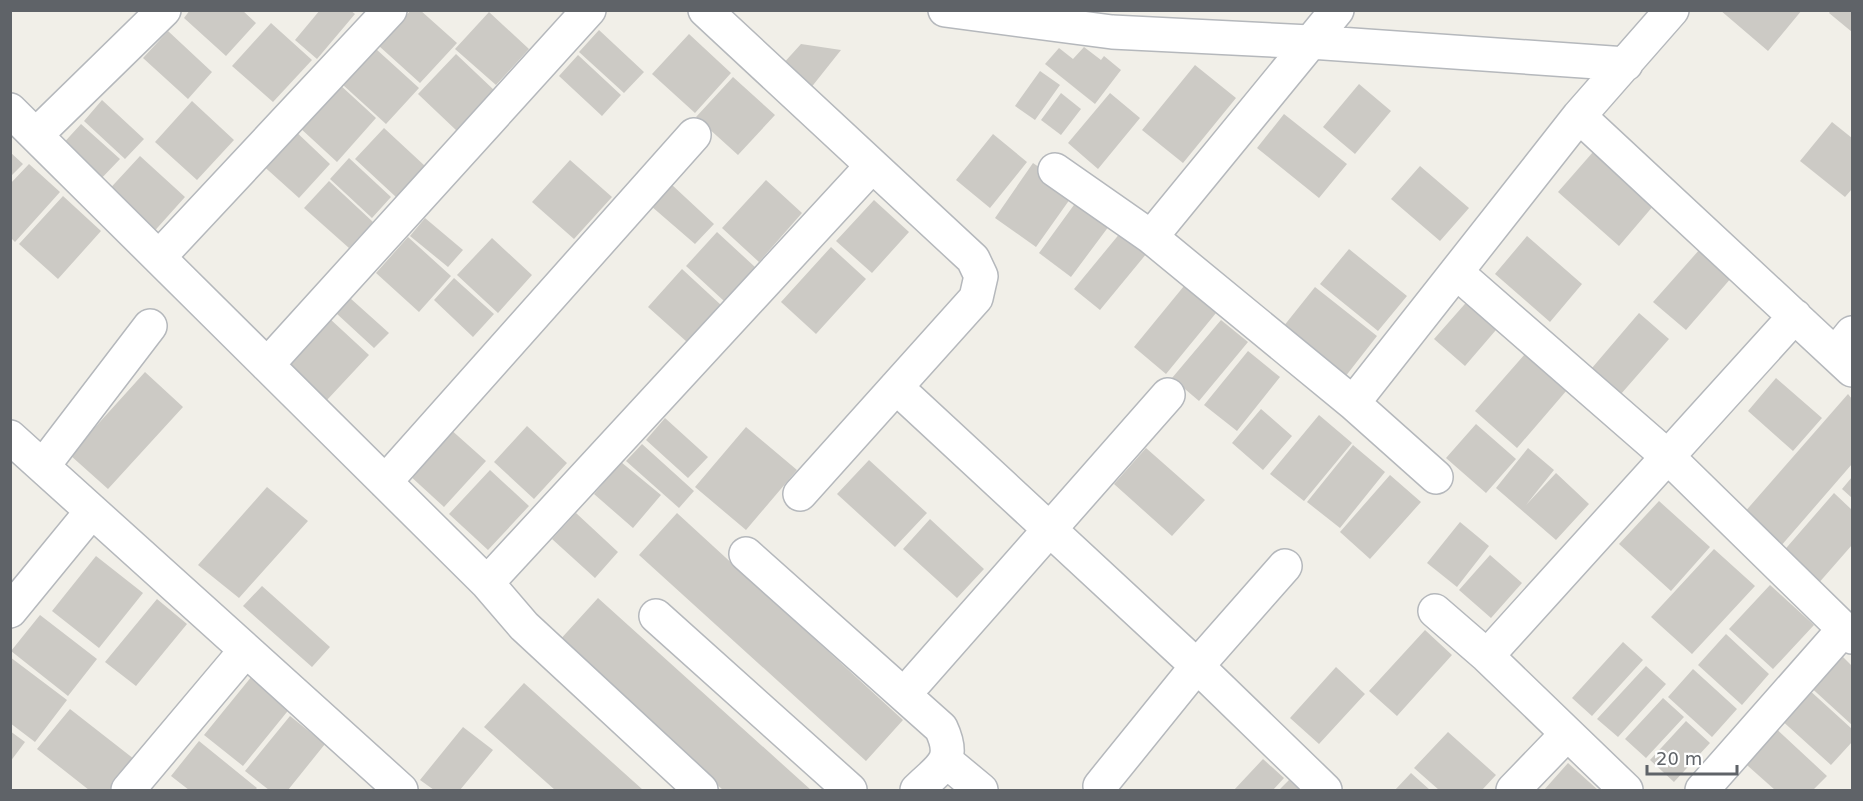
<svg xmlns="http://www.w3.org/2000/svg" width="1863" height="801" font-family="'DejaVu Sans',sans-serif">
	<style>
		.building { fill: #cccac5 }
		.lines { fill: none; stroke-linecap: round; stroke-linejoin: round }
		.minor-casing { stroke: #b5b8bc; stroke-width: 36 }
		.minor { stroke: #fff; stroke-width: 33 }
	</style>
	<rect width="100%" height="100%" fill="#f1efe8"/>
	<path class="building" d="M190,10H242L256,23L226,56L184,18Z
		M320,10H350L355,14L317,59L295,40Z
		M411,10H420L457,43L420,83L379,46Z
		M1720,10H1802L1768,51Z
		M1831,10H1852V32L1829,13Z
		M489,12L529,49L496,85L455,49Z
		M271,23L312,60L273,102L232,66Z
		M599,30L644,72L624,93L579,52Z
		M168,31L212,72L188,99L143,58Z
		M689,34L731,73L695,113L652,74Z
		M801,44L841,50L810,89L781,66Z
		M1084,47L1101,60L1104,56L1121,70L1095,104L1045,64L1059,48L1073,59Z
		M376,49L419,88L386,124L343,85Z
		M456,54L495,91L457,131L418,94Z
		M578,55L621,95L602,116L559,76Z
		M1195,65L1236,98L1183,163L1142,130Z
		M1040,71L1060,85L1035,120L1015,106Z
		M733,77L775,115L738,155L696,117Z
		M339,84L376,118L337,162L299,127Z
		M1359,84L1391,111L1355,154L1323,127Z
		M1061,93L1081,109L1061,135L1041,120Z
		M1110,93L1140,118L1098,169L1068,143Z
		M102,100L144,139L125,159L84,121Z
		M192,101L234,140L197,180L155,142Z
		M1284,114L1347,164L1319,198L1257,148Z
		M1832,122L1852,138V189L1845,197L1800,161Z
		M81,124L120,159L97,183L59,148Z
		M291,127L330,164L299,198L259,162Z
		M384,128L425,166L396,197L355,159Z
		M993,134L1027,162L990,208L956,180Z
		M10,152L23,164L10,177Z
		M1593,152L1654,205L1619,246L1558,192Z
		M140,156L185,197L150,236L104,195Z
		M349,158L391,197L372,218L330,179Z
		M570,160L612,197L574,239L532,202Z
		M1033,163L1075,192L1036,247L995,218Z
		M29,164L60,192L15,242L10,237V184Z
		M1420,166L1469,208L1440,241L1391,199Z
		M766,180L802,213L759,262L722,228Z
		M329,181L373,222L349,248L304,208Z
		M671,184L714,224L695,244L651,206Z
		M63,196L101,231L58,279L19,244Z
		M1079,198L1112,222L1071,277L1039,253Z
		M874,200L909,232L872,273L836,241Z
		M425,218L463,250L448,267L410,236Z
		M717,232L755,267L724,301L686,266Z
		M1121,232L1147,253L1100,310L1074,289Z
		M1527,236L1582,284L1550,322L1495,274Z
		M408,237L451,276L419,312L376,273Z
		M492,238L532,275L498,313L457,275Z
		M831,247L866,279L816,334L781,302Z
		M1349,249L1407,296L1378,331L1320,284Z
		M1700,249L1732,277L1686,330L1653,302Z
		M682,269L721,305L687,342L648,307Z
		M454,278L494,314L473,337L434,300Z
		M1184,286L1216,313L1166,374L1134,347Z
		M1315,287L1377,336L1345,377L1283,327Z
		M1471,297L1502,323L1465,366L1434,339Z
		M350,298L389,333L374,348L336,313Z
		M1639,313L1669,339L1621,394L1592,368Z
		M329,318L369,355L327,400L286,363Z
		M1221,320L1248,342L1199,401L1172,378Z
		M1248,351L1280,377L1237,431L1204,405Z
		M1525,354L1567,390L1517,448L1475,411Z
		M145,372L183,407L108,489L70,455Z
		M1776,378L1822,418L1793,451L1748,411Z
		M1848,394L1852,399V464L1780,547L1743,514Z
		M1261,409L1292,436L1263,470L1232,443Z
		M1319,415L1352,443L1304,501L1270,474Z
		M665,418L708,457L688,478L646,440Z
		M1476,424L1516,459L1486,493L1446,458Z
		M527,426L567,463L534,499L494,462Z
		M746,427L797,470L746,530L695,487Z
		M449,428L486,461L444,507L408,474Z
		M642,444L694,491L679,508L626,461Z
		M1353,445L1385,472L1340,528L1307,502Z
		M1146,448L1205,500L1172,536L1114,484Z
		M1528,448L1554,470L1526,505L1556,473L1589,504L1556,540L1496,488Z
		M869,460L927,513L895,547L837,494Z
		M621,462L661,495L633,528L594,494Z
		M490,470L529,506L488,550L449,514Z
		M1390,475L1421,502L1370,559L1340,532Z
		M1852,477V498L1842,489Z
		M267,487L308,521L239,598L198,565Z
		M1834,493L1852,510V545L1817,585L1781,554Z
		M1659,501L1710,547L1671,591L1619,544Z
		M576,513L618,552L595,578L552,539Z
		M677,513L903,720L866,761L639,555Z
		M930,519L984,569L957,598L903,549Z
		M1460,522L1489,546L1457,587L1427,563Z
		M1714,549L1755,586L1692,654L1651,617Z
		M1490,555L1522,583L1491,618L1459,590Z
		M96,556L143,593L99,648L52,611Z
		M1770,585L1814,625L1773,669L1729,629Z
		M262,586L330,647L312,667L243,606Z
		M598,598L811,790H723L558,642Z
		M157,599L187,624L136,686L105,662Z
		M40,615L97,659L68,696L11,651Z
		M1425,630L1452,655L1397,716L1369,691Z
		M1726,634L1769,674L1742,705L1698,665Z
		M1623,642L1643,660L1592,716L1572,698Z
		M1836,650L1852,666V725L1806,683Z
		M10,657L67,700L35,742L10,723Z
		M1646,666L1666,684L1618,737L1597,719Z
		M1336,667L1365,694L1319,744L1290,718Z
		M1693,669L1737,709L1712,737L1668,697Z
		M252,676L291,707L243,766L204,735Z
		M524,683L643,790H555L484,727Z
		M1807,688L1852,729V742L1831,765L1779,718Z
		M1663,698L1684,717L1646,758L1625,739Z
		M70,709L134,759L109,790H89L37,749Z
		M290,716L325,744L288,790H269L245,771Z
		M1686,721L1710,743L1674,782L1650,760Z
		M1770,723L1827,776L1813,790H1775L1739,758Z
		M463,727L493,750L460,790H434L420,780Z
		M10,731L25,742L10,762Z
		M1448,732L1496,775L1482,790H1439L1414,768Z
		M199,741L257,788L255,790H189L171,776Z
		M1263,759L1284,778L1273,790H1234Z
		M1568,763L1598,790H1544Z
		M1411,773L1430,790H1395Z
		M1289,780L1300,790H1279Z"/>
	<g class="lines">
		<defs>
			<path id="minor" d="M705,10L973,259L981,276L976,298L800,494
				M945,10L1112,32L1310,42L1626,64
				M10,110L487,583L524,626L701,790
				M1579,116L1852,370
				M36,135L164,10
				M1055,170L1151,237L1353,403L1436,477
				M1151,237L1337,10
				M159,257L390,10
				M1456,272L1667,456L1852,637
				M1835,354L1852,333
				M267,365L589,10
				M896,387L1197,666L1325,790
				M1353,403L1579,116L1672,10
				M10,437L401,790
				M43,466L150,326
				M385,482L694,135
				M746,554L941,728C957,762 940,767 917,790
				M487,583L872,166
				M10,611L92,511
				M1435,611L1487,656L1626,790
				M656,616L850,790
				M1487,656L1795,316
				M916,681L1168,395
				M946,761L981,790
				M1100,786L1197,666L1285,566
				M128,790L246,650
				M1513,790L1567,734
				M1702,790L1844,629"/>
		</defs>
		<use href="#minor" class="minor-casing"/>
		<use href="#minor" class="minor"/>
	</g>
	<rect width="1863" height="801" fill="none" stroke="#5f6368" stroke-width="24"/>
	<path d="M1647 765v9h90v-9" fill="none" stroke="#5f6368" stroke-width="3"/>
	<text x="1656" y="765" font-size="18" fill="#5f6368" stroke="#ffffff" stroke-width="4.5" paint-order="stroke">20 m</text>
</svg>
